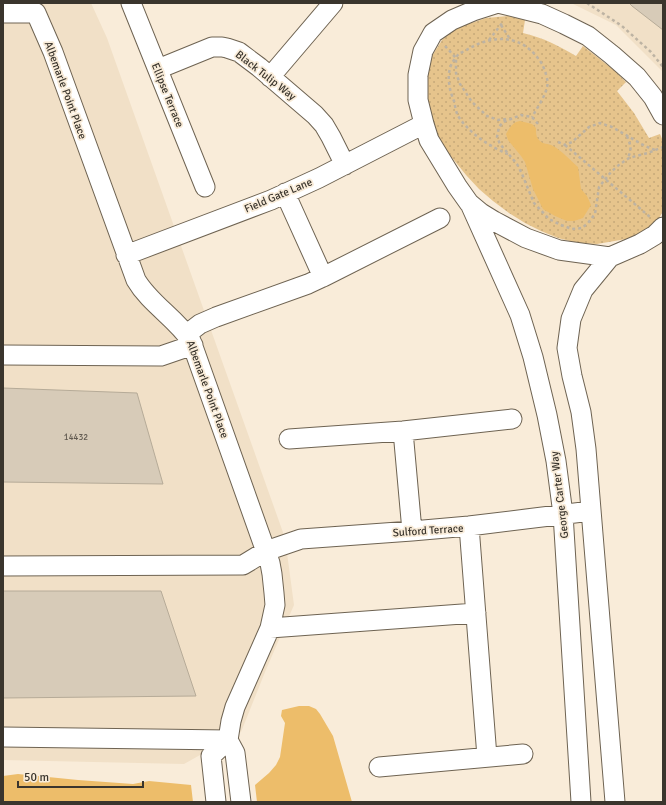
<svg xmlns="http://www.w3.org/2000/svg" width="666" height="805" font-family="Signika,sans-serif">
	<style>
		.built { fill: #f1e0c7 }
		.green { fill: url(#green-dots) }
		.water { fill: #edbd6a }
		.building { fill: #d7cbb8; stroke: #b6ab98 }
		.lines { fill: none; stroke-linecap: round; stroke-linejoin: round }
		.minor-casing { stroke: #6e6352; stroke-width: 21 }
		.path { stroke: #bdb3a3; stroke-width: 2.5; stroke-dasharray: 3 3; stroke-linecap: butt }
		.minor { stroke: #fff; stroke-width: 19 }
		.labels { text-anchor: middle; stroke-width: 3.5; stroke-linejoin: round; paint-order: stroke }
		.number-label { font-size: 9px; fill: #615a50 }
		.street-label { font-size: 11px; fill: #3a352d; stroke: #f9ecd9 }
	</style>
	<defs>
		<pattern id="green-dots" width="8" height="8" patternUnits="userSpaceOnUse"><rect width="8" height="8" fill="#e6c48c"/><path d="M2 2h.1M6 6h.1" fill="none" stroke="#c6a979" stroke-width="1.8" stroke-linecap="round"/></pattern>
	</defs>
	<rect width="100%" height="100%" fill="#f9ecd9"/>
	<path class="built" d="M3,3H91L107,38L285,538L294,605L265,672L241,732L184,764L3,760Z
		M571,3H663V72L616,25Z"/>
	<path class="green" d="M508,16L525,20L523,33C544,38 557,45 576,56L583,46L615,71L626,82L617,91L634,113L649,138L660,134L663,141V211L657,222L647,231L632,238L597,244L578,243L558,238L541,231L525,223L509,213L493,201L479,189L466,175L445,149L437,134L430,116L427,95L428,74L432,56L442,40L454,29L486,18Z"/>
	<path class="water" d="M520,121L532,124L536,128C536,133 536,137 539,140C543,145 548,143 553,146C561,150 571,161 578,167L581,189L587,196L591,205L583,218L574,221H567L555,216L543,209L533,189L525,162L521,156L508,140L506,134C510,127 513,122 520,121Z
		M299,706H309L316,709L320,714L333,736L352,802H257L255,785L269,773L276,765L280,757L285,723L281,716L282,710Z
		M18,774L78,780L133,784L149,781L191,785L193,802H3V776Z"/>
	<path class="building" d="M629,3H663V30L632,6Z
		M3,388L137,393L163,484L3,482Z
		M3,591H161L196,696L3,698Z"/>
	<g class="lines">
		<defs>
			<path id="minor" d="M131,3L205,187
				M3,13H36L53,52L136,280C150,304 176,318 191,341L270,563L272,574L274,593L275,605L270,628L235,707L231,721L228,740L211,756L216,802
				M158,69L212,47H222L227,48L239,52L259,67L315,115L324,125L331,137L345,165
				M270,77L333,3
				M285,193L323,277
				M471,206L520,315L533,357L547,415L556,461L563,514L581,802
				M126,255L271,200L319,178L424,124
				M610,257L559,250L526,238L494,221L481,213L469,203L457,186L429,140L424,124L418,100V75L423,51L433,33L452,20L473,11L498,3L542,14L564,24L588,36L612,55L637,77L653,97L663,115
				M187,334L200,324L216,317L308,284L323,277L440,218
				M3,355L161,356L193,345
				M403,431L412,531
				M289,439L403,431L512,419
				M469,526L487,757
				M3,566L243,565L266,551L301,539L412,531L469,526L591,511
				M270,628L476,613
				M3,737L228,740
				M228,740L235,753L241,802
				M379,767L523,754
				M615,802L586,449L581,412L572,376L567,348L571,319L583,290L610,257L640,244L655,235L663,227"/>
		</defs>
		<use href="#minor" class="minor-casing"/>
		<path class="path" d="M587,3L622,26L651,52L663,67
			M501,25L510,39
			M489,40L503,22
			M445,46L456,58V73L460,84L472,102L487,116L498,120L507,119
			M538,124L532,117L521,115L503,122L499,127L497,137L500,144L517,164L522,174L534,203L549,219L561,225L572,229L582,228L588,223L595,214L599,187L611,172L620,164L629,158L648,153L663,147
			M627,136C630,143 633,151 627,158
			M558,142L565,145L572,142L589,127L600,123L612,127L645,146L655,150
			M565,145L650,217
			M508,154C490,147 469,133 458,116C456,112 455,106 454,101C450,92 447,79 450,68C451,64 456,56 460,53C462,52 466,51 468,49C496,33 524,35 542,64C545,70 549,81 547,87C545,97 537,108 532,117"/>
		<use href="#minor" class="minor"/>
	</g>
	<g class="labels">
		<g class="number-label">
			<text x="76" y="440">14432</text>
		</g>
		<g class="street-label">
			<text transform="translate(266 75) rotate(38)" y="4">Black Tulip Way</text>
			<text transform="translate(66 90) rotate(70)" y="4">Albemarle Point Place</text>
			<text transform="translate(168 95) rotate(68)" y="4">Ellipse Terrace</text>
			<text transform="translate(278 195) rotate(-23)" y="4">Field Gate Lane</text>
			<text transform="translate(208 389) rotate(70)" y="4">Albemarle Point Place</text>
			<text transform="translate(559 495) rotate(-97)" y="4">George Carter Way</text>
			<text transform="translate(428 530) rotate(-4)" y="4">Sulford Terrace</text>
		</g>
	</g>
	<rect width="666" height="805" fill="none" stroke="#3a352d" stroke-width="8"/>
	<path d="M18 781v6h125v-6" fill="none" stroke="#3a352d" stroke-width="2"/>
	<text x="24" y="781" font-size="12" fill="#3a352d" stroke="#f9ecd9" stroke-width="3" paint-order="stroke">50 m</text>
</svg>
